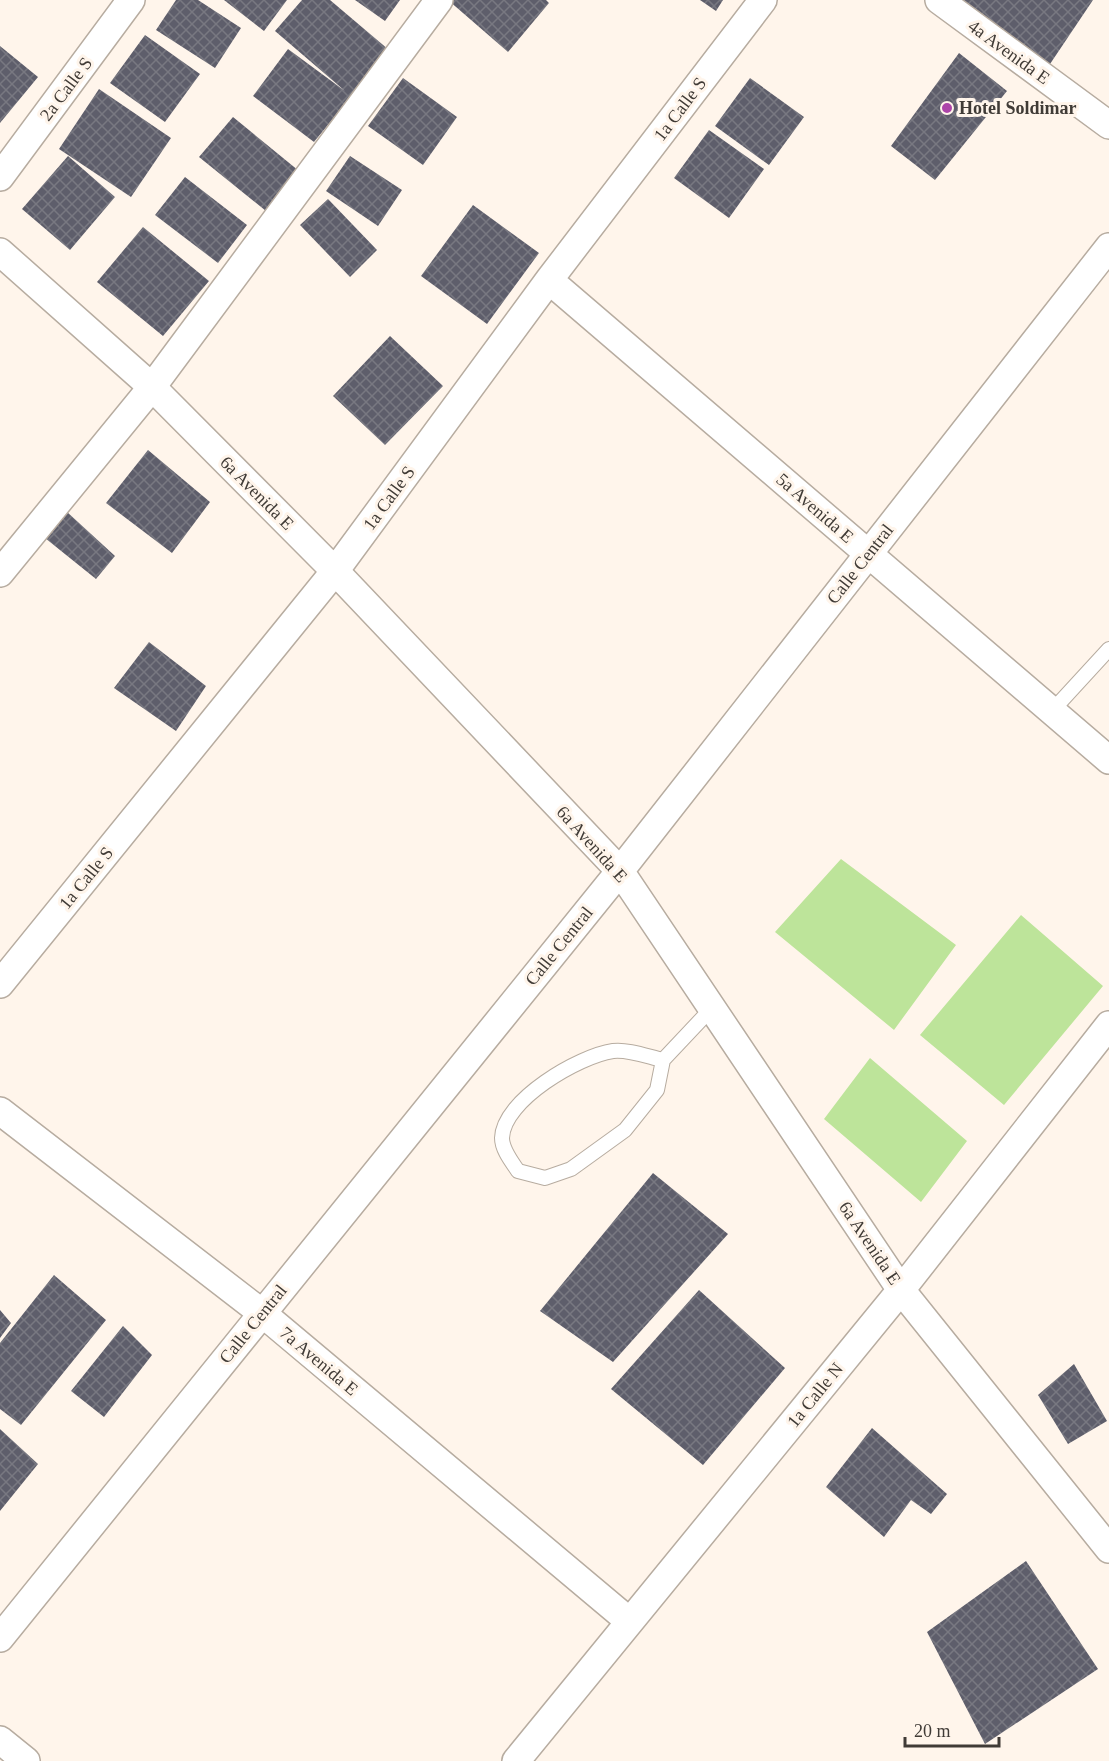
<svg xmlns="http://www.w3.org/2000/svg" width="1109" height="1761" font-family="Georgia,serif">
	<style>
		.park { fill: #bde49a }
		.building { fill: url(#building-cross-hatch) }
		.lines { fill: none; stroke-linecap: round; stroke-linejoin: round }
		.service-casing { stroke: #b7aca0; stroke-width: 16 }
		.minor-casing { stroke: #b7aca0; stroke-width: 30 }
		.service { stroke: #fff; stroke-width: 14 }
		.minor { stroke: #fff; stroke-width: 27 }
		.poi-dot { fill: #ac45a9; stroke: #fff5eb; stroke-width: 2 }
		.labels { text-anchor: middle; stroke-width: 6; stroke-linejoin: round; paint-order: stroke }
		.street-label { font-size: 18px; fill: #403b36; stroke: #fff5eb }
		.poi-label { font-size: 18px; font-weight: bold; fill: #403b36; stroke: #fff5eb; text-anchor: start }
	</style>
	<defs>
		<pattern id="building-cross-hatch" width="8" height="8" patternUnits="userSpaceOnUse" patternTransform="scale(1.5)"><rect width="8" height="8" fill="#5e5e6b"/><path d="M0 0l8 8M0 8l8-8" fill="none" stroke="#787881"/></pattern>
	</defs>
	<rect width="100%" height="100%" fill="#fff5eb"/>
	<path class="park" d="M841,859L956,945L894,1030L775,932Z
		M1021,915L1103,986L1004,1105L920,1035Z
		M870,1058L967,1141L921,1202L824,1119Z"/>
	<path class="building" d="M176,0H198L241,28L215,68L156,30Z
		M224,0H287L264,31Z
		M302,0H330L389,50L314,142L253,96L288,49L345,91L275,31Z
		M355,0H400L385,21Z
		M448,0H546L549,3L508,52Z
		M700,0H723L716,11Z
		M953,0H1093L1048,67Z
		M145,35L200,74L165,122L110,83Z
		M0,46L38,77L0,123Z
		M959,53L1007,91L935,180L891,146Z
		M403,78L457,117L423,165L368,126Z
		M750,78L804,117L769,165L715,126Z
		M99,89L171,138L131,197L59,149Z
		M233,117L299,171L266,211L199,157Z
		M709,130L764,169L729,218L674,178Z
		M68,156L115,197L70,250L22,209Z
		M350,156L402,190L378,226L326,191Z
		M185,177L247,225L218,263L155,215Z
		M328,199L377,250L350,277L300,225Z
		M473,205L539,253L487,324L421,276Z
		M143,227L209,281L163,336L97,282Z
		M390,336L443,386L385,445L333,396Z
		M148,450L210,502L172,553L106,503Z
		M66,511L115,556L96,579L45,538Z
		M149,642L206,686L176,731L114,688Z
		M653,1173L728,1234L613,1362L540,1311Z
		M54,1275L106,1320L21,1425L0,1409V1343Z
		M699,1290L785,1368L703,1465L611,1389Z
		M0,1310L11,1323L0,1338Z
		M123,1326L152,1355L104,1417L71,1391Z
		M1074,1364L1107,1421L1068,1444L1038,1395Z
		M872,1428L947,1494L931,1514L911,1500L884,1537L826,1487Z
		M0,1429L38,1464L0,1511Z
		M1026,1561L1098,1669L985,1744L927,1632Z"/>
	<g class="lines">
		<defs>
			<path id="service" d="M1052,711L1109,649
				M663,1060C649,1057 628,1049 613,1051C579,1056 503,1100 502,1138C502,1150 512,1162 518,1171L545,1178L571,1169L625,1130L657,1090L663,1060L712,1008"/>
			<path id="minor" d="M939,0L1109,125
				M0,177L131,0
				M0,252L152,387L335,571L620,871L901,1290L1109,1549
				M549,280L1109,760
				M0,573L152,387L439,0
				M0,984L335,571L549,280L763,0
				M0,1111L262,1313L629,1621
				M0,1638L620,871L1109,247
				M0,1740L26,1761
				M516,1761L901,1290L1109,1025"/>
		</defs>
		<use href="#service" class="service-casing"/>
		<use href="#minor" class="minor-casing"/>
		<use href="#service" class="service"/>
		<use href="#minor" class="minor"/>
	</g>
	<circle class="poi-dot" cx="947" cy="108" r="6"/>
	<g class="labels">
		<g class="street-label">
			<text transform="translate(1009 52) rotate(36)" y="6">4a Avenida E</text>
			<text transform="translate(66 89) rotate(-53)" y="6">2a Calle S</text>
			<text transform="translate(680 109) rotate(-53)" y="6">1a Calle S</text>
			<text transform="translate(257 493) rotate(45)" y="6">6a Avenida E</text>
			<text transform="translate(389 498) rotate(-54)" y="6">1a Calle S</text>
			<text transform="translate(815 508) rotate(41)" y="6">5a Avenida E</text>
			<text transform="translate(860 564) rotate(-52)" y="6">Calle Central</text>
			<text transform="translate(592 844) rotate(48)" y="6">6a Avenida E</text>
			<text transform="translate(86 878) rotate(-51)" y="6">1a Calle S</text>
			<text transform="translate(559 946) rotate(-51)" y="6">Calle Central</text>
			<text transform="translate(870 1243) rotate(56)" y="6">6a Avenida E</text>
			<text transform="translate(253 1324) rotate(-51)" y="6">Calle Central</text>
			<text transform="translate(319 1361) rotate(40)" y="6">7a Avenida E</text>
			<text transform="translate(815 1395) rotate(-51)" y="6">1a Calle N</text>
		</g>
		<g class="poi-label">
			<text x="959" y="114">Hotel Soldimar</text>
		</g>
	</g>
	<path d="M905 1737v9h94v-9" fill="none" stroke="#403b36" stroke-width="3"/>
	<text x="914" y="1737" font-size="18" fill="#403b36" stroke="#fff5eb" stroke-width="4.5" paint-order="stroke">20 m</text>
</svg>
